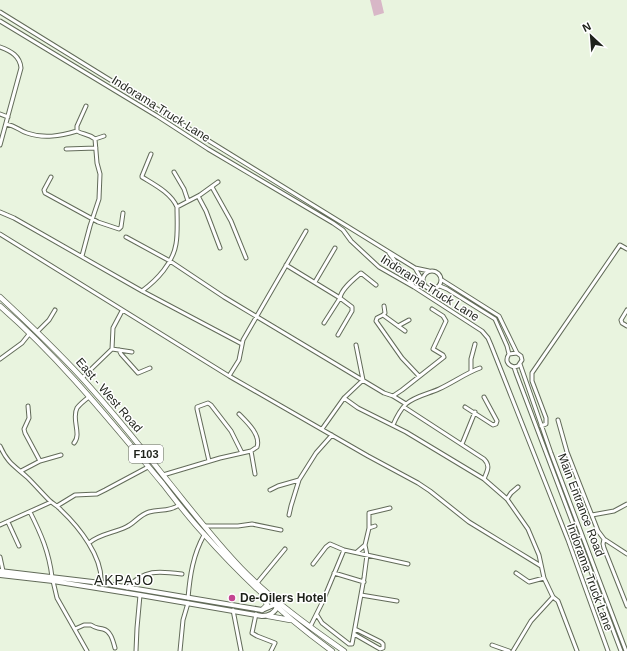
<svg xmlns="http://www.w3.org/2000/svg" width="627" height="651" font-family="Helvetica,sans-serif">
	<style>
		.green { fill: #d8b7c7 }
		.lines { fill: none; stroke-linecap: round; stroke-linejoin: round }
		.minor-casing { stroke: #626b59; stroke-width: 5 }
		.secondary-casing { stroke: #626b59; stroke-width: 6 }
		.primary-casing { stroke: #626b59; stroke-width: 6 }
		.minor { stroke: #fff; stroke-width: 3 }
		.secondary { stroke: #fff; stroke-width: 4 }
		.primary { stroke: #fff; stroke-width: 4.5 }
		.poi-dot { fill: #c44591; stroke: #fff; stroke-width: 1.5 }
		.labels { text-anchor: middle; stroke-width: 3; stroke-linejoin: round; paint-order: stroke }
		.shield { fill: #fff; stroke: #62645f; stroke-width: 1 }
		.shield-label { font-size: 11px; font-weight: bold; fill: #1e221a }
		.street-label { font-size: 12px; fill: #1e221a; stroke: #fff }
		.poi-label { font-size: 12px; font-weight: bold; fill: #1e221a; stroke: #fff; text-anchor: start }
		.quarter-label { font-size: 14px; letter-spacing: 1px; fill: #1e221a; stroke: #fff }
	</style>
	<rect width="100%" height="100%" fill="#e9f4df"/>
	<path class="green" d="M370,0H381L384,13L374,16Z"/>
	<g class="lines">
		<defs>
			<path id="minor" d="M0,12L415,268L429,271
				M0,21L157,116L208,149L333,223L343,230L351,241L379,267L414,287L482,331L488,338L491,345L568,540L608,651
				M0,47C11,51 20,56 21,68L0,145
				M0,114L8,117
				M6,124C17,126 18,130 27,133C44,139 60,136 77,131C83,135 88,133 95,139L97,163L100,174L99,199L90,226L82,256
				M77,131V126L86,106
				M95,139L104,136
				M66,149L96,148
				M174,172L184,189L188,201
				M51,177L44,190L45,193L98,222L119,229L121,227L123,213
				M212,187L231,221L246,258
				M198,196L206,211L220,248
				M177,207L200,195L218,182
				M0,212L14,218L142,291L242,344
				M0,234L229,376L368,456L418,483L430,491L469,522L541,566
				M126,237L170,261L224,297L384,393L393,396L406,404
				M389,253L414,287L425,286
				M286,265L340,298L352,307V311L338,335
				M415,268L422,280
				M423 280a9 9 0 1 1 18 0a9 9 0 1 1-18 0Z
				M442,280L499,316L517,353
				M315,282L335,248
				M440,286L447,289L495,319L507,346L509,354
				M142,291C157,280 173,263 176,244C178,233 177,219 177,207C171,193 155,185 142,177V176L151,154
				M627,310L621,320L622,323L627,326
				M383,315L377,318L376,321L402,358L419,376
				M383,315L405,331
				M383,315L385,313L384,306
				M324,323L340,298C341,289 354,279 361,273L376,285
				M398,326L409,320
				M37,332L49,320L55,310
				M356,345L363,380
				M112,349L132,352
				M119,350L121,354L138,373L150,368
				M0,359L22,343L30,333
				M520,364L551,453L626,651
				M514,367L518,366L522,360L521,356L517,353L509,354C505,360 507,365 514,367L516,373L621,651
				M471,371V359L475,344
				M229,376L239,360L243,340L306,231
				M82,378L112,349L113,328L122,311
				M393,396L402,390L444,357L443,355L433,349L446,321L443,316L432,309
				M344,398L358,408L406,432L484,479L507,499L528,529L539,555L544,578L553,597L558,601L577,651
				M28,406L29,418L24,429L25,433L40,461
				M404,407L484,459C491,466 487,471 484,479
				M465,407L493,425L496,424L497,421L484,397
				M558,420L567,452L598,531L604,539L627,554
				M393,425C396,418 400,410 406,404C415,396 428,394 439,389C454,382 466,373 480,368
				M541,426L546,424V418L532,381V373L620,245L627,249
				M322,429L344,398L363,380
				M74,443C82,434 71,419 77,408C80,404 85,400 89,397
				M462,444L475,412
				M0,446C8,464 15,466 28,478C35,485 42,493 49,500C53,504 58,506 61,510C79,527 103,557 101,583
				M251,451L255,474
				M209,461L197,409V407L208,403L211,405L231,431L242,453
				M21,471L40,461L61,455
				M163,475L220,458L251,451L257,447C261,435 247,422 239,414
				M270,490L278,486L299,480L316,453L332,435
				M507,499L511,493L518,487
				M57,506L75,495L97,494L105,490L148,467
				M30,512C41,534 49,552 52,577
				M289,515L291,506L299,480
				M592,515L614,511L627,504
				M8,522L19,546
				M0,525L51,502
				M205,526H238L252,524L281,530
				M369,528V513L390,508
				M604,539L603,544L604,548L627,606
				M89,543C99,534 114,533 126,527C135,523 139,515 149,512C160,509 169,512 179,505
				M357,552L365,545L369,528L375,526
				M0,557L3,571
				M313,564L326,547L330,544L344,550L408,564
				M334,573L364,582
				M516,573L529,582L544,578
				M53,581L57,598L87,651
				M257,583L285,549
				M127,588C144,569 159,571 182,574
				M361,595L397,601
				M188,598C190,575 193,555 204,535
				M233,610L241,651
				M256,614L252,633L257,636L275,643L271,651
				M317,615L322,623L349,644H352L364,578L367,555L365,545
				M310,627L322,603L344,550
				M75,629L84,625H91C97,629 96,627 103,629C111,631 113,641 115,648
				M354,634L380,649L383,648V644L381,642L355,629
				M492,645L509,651
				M136,651L137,628L140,595
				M180,651L183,620L188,603
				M513,651L531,621L553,597"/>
			<path id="secondary" d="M0,571L101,583L262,610L276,604
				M0,575L53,581L140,595L262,616C270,616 274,613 278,606"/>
			<path id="primary" d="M0,297C28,323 56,350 82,378C110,409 137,442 163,475C189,507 213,539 241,568C272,600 308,626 344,651
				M0,306C61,359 111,422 163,484C176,501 189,518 203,533C242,577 285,617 332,651
				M262,610L267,605L264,596
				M268,616L290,620"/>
		</defs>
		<use href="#minor" class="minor-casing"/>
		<use href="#secondary" class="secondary-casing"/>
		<use href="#primary" class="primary-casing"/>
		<use href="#minor" class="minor"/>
		<use href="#secondary" class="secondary"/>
		<use href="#primary" class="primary"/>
	</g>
	<circle class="poi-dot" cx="232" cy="598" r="4"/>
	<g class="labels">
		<rect class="shield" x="129" y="445" width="34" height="18" rx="3"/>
		<g class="shield-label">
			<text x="146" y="458">F103</text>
		</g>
		<g class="street-label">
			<text transform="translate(161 109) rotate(32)" y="4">Indorama Truck Lane</text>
			<text transform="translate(430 288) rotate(32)" y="4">Indorama Truck Lane</text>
			<text transform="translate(109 395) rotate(49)" y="4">East - West Road</text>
			<text transform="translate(581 505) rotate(69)" y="4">Main Entrance Road</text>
			<text transform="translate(590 577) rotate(70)" y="4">Indorama Truck Lane</text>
		</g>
		<g class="poi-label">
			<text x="240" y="602">De-Oilers Hotel</text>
		</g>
		<g class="quarter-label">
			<text x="124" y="585">AKPAJO</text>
		</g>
	</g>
	<g transform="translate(591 36) rotate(334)" stroke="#ffffff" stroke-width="3" paint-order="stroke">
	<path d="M0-3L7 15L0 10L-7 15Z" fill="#1e221a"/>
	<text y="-6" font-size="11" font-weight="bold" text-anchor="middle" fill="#1e221a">N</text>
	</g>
</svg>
